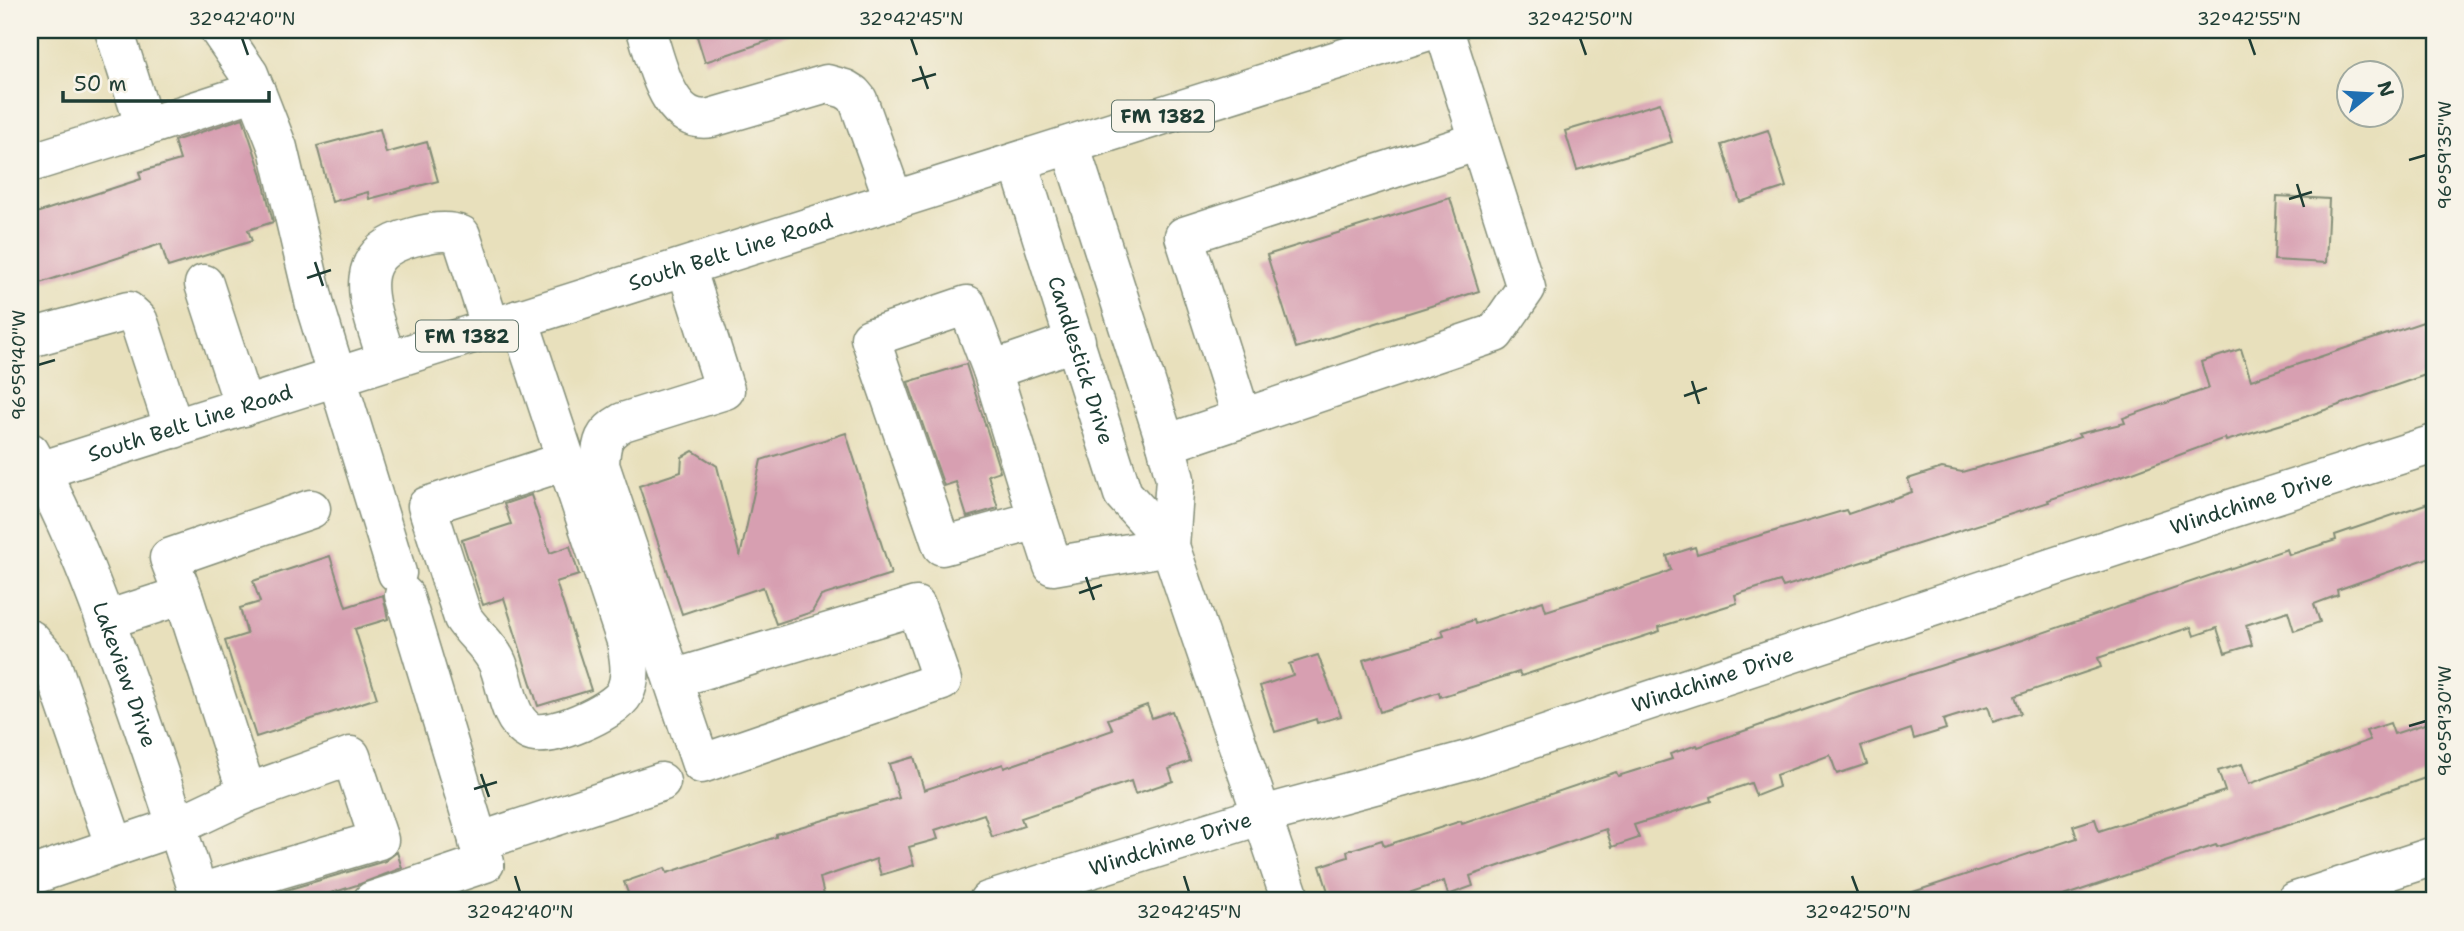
<svg xmlns="http://www.w3.org/2000/svg" width="2464" height="931" font-family="'Shantell Sans',sans-serif">
	<style>
		.building { fill: #d79fb1 }
		.lines { fill: none; stroke-linecap: round; stroke-linejoin: round }
		.minor-casing { stroke: #848e78; stroke-width: 41 }
		.major-casing { stroke: #848e78; stroke-width: 41 }
		.minor { stroke: #fff; stroke-width: 38 }
		.major { stroke: #fff; stroke-width: 38 }
		.ticks { fill: none; stroke: #1f3d34; stroke-width: 2.5 }
		.labels { text-anchor: middle; stroke-width: 7; stroke-linejoin: round; paint-order: stroke }
		.shield { fill: #f7f3e8; stroke: #60746a; stroke-width: 2 }
		.shield-label { font-size: 19px; font-weight: bold; fill: #1f3d34 }
		.street-label { font-size: 21px; fill: #1f3d34; stroke: #f7f3e8 }
		.neatline { fill: none; stroke: #1f3d34; stroke-width: 2.5 }
		.ticks-label { font-size: 18px; text-anchor: middle; fill: #1f3d34 }
	</style>
	<rect width="100%" height="100%" fill="#f7f3e8"/>
	<filter id="ink" filterUnits="userSpaceOnUse"><feTurbulence type="fractalNoise" baseFrequency=".0143" numOctaves="2"/><feDisplacementMap in="SourceGraphic" scale="14" xChannelSelector="R" yChannelSelector="G"/><feConvolveMatrix kernelMatrix="1 2 1 2 8 2 1 2 1" color-interpolation-filters="sRGB"/></filter>
	<filter id="wash" filterUnits="userSpaceOnUse"><feTurbulence type="fractalNoise" baseFrequency=".00686" numOctaves="4" result="noise"/><feDisplacementMap in="SourceGraphic" scale="28" xChannelSelector="R" yChannelSelector="G"/><feGaussianBlur stdDeviation="1.57" result="paint"/><feColorMatrix in="noise" values="0 0 0 0 0 0 0 0 0 0 0 0 0 0 0 0 0 1.4 0 .05"/><feComposite in="paint" operator="in"/></filter>
	<g filter="url(#wash)">
		<rect width="100%" height="100%" fill="#e8e0bc"/>
		<g id="blocks">
			<path class="building" d="M695,30H789V34L705,62Z
				M1660,103L1672,142L1577,170L1565,131Z
				M243,118L261,172L273,222L248,230L252,241L168,267L161,244L40,283L30,250V215L141,179L139,172L180,160L174,141Z
				M380,129L386,153L427,142L438,181L369,199L368,192L332,202L317,146Z
				M1768,130L1786,187L1740,202L1722,145Z
				M2277,196L2329,199L2326,263L2274,260Z
				M1450,198L1479,291L1296,348L1267,255Z
				M2423,322L2434,352V372L2299,419L2226,441L2225,438L2133,472L2048,500L2049,502L1840,569L1783,587L1780,581L1735,595L1737,603L1659,627L1660,631L1599,651L1521,676L1519,672L1440,697L1439,692L1380,712L1363,660L1444,636L1442,630L1474,620L1475,624L1543,601L1546,611L1660,575L1671,570L1667,556L1695,547L1697,554L1846,510L1848,514L1912,492L1908,479L1942,468L1962,472L2044,449L2080,437L2078,434L2125,423L2123,418L2209,388L2201,362L2241,349L2251,380Z
				M966,364L1000,471L988,475L998,508L967,517L956,482L944,486L908,382Z
				M846,433L891,574L821,596L812,612L776,624L763,587L682,614L639,486L681,472L682,457L693,451L717,466L740,557L761,460Z
				M531,495L550,553L570,546L579,575L556,582L591,690L538,706L504,598L483,605L462,540L511,524L504,504Z
				M2434,501V556L2337,590L2338,595L2314,604L2320,622L2294,631L2288,611L2246,625L2252,645L2225,653L2217,628L2194,636L2191,627L2098,658L2101,667L2015,696L2021,713L1993,722L1988,706L1943,720L1946,729L1914,739L1911,729L1861,746L1867,764L1837,774L1830,755L1776,775L1779,787L1756,796L1751,783L1710,797L1711,801L1634,825L1639,838L1612,847L1606,829L1470,876L1473,886L1448,895L1444,881L1385,901H1331L1320,866L1348,857L1347,851L1382,840L1384,846L1461,821L1462,824L1616,772L1618,776L1672,759L1670,754L1697,745L1698,747L1850,694L2022,640L2287,549L2289,555L2336,540L2335,535Z
				M330,556L346,607L383,595L388,619L355,629L377,698L256,737L225,641L247,634L240,608L260,602L253,581Z
				M1318,655L1341,716L1317,723L1316,719L1275,732L1260,686L1293,675L1289,664Z
				M1147,705L1152,718L1172,711L1190,761L1169,769L1173,781L1135,794L1131,781L1021,818L1024,826L992,837L984,814L935,830L938,839L909,847L914,865L881,875L876,859L820,878L824,895L803,901H631L624,882L665,868L667,873L776,837V834L899,798L889,764L914,757L924,790L1003,764L1004,768L1113,730L1108,719Z
				M2434,721V775L2292,824L2217,847L2216,845L2048,901H1902L1901,896L2077,838L2073,826L2095,819L2099,831L2225,791L2218,771L2242,764L2249,784L2370,740L2366,731L2390,723L2394,734Z
				M397,852L402,868L360,884L307,901H249L385,861Z"/>
		</g>
	</g>
	<g filter="url(#ink)">
		<use href="#blocks" fill-opacity="0" stroke="#848e78" stroke-width="2"/>
		<g class="lines">
			<defs>
				<g id="minor">
					<path d="M219,30L249,74L278,148L316,309L397,573"/>
					<path d="M646,30C657,61 667,126 711,118L827,84L845,89L853,94L858,100L894,201"/>
					<path d="M145,127L256,91"/>
					<path d="M1070,145L1166,444L1175,479L1170,546L1291,901"/>
					<path id="s1" d="M1018,162L1123,494L1170,546"/>
					<path d="M30,163L145,127L114,30"/>
					<path d="M204,284L244,407"/>
					<path d="M519,319L626,641C629,659 633,677 624,694C615,711 547,742 529,731C506,718 507,681 496,660C488,644 473,633 463,618L427,506L566,461"/>
					<path d="M30,338L128,311L138,320L141,328L174,429"/>
					<path d="M1076,341L992,370L967,305L870,338L942,546L1038,520L1053,566L1170,546"/>
					<path d="M387,361C373,312 342,255 413,237C429,233 446,229 461,235L491,328"/>
					<path d="M992,370L1038,520"/>
					<path d="M1242,418L1184,236L1479,141"/>
					<path d="M1166,444L1495,333L1526,288L1444,30"/>
					<path id="s2" d="M30,452C67,517 94,588 119,658C148,739 175,820 201,901"/>
					<path d="M183,595L247,793L351,756L379,840L199,893"/>
					<path d="M106,620L183,595L169,558L311,509"/>
					<path d="M30,639L51,662L115,847L177,826L247,793"/>
					<path d="M673,679L916,606L942,681L701,764L600,465C601,442 603,433 623,422L725,390L686,267"/>
					<path d="M478,842L661,782"/>
					<path d="M30,876L115,847"/>
					<path d="M372,901L485,863L404,595"/>
					<path id="s3" d="M988,901L1263,815L1475,758L2196,520L2434,444"/>
					<path d="M2296,901L2434,856"/>
				</g>
				<g id="major">
					<path id="s4" d="M30,474L1432,30"/>
				</g>
			</defs>
			<use href="#minor" class="minor-casing"/>
			<use href="#major" class="major-casing"/>
			<use href="#minor" class="minor"/>
			<use href="#major" class="major"/>
		</g>
	</g>
	<path class="ticks" d="M242,38L248,55M911,38L917,55M1580,38L1586,55M2249,38L2255,55M920,66L928,89M912,81L936,74M2409,160L2426,155M2297,184L2304,207M2289,199L2312,192M315,262L323,286M307,278L331,270M38,365L55,360M1692,381L1699,404M1684,396L1707,388M1086,577L1094,600M1079,593L1102,585M2409,726L2426,721M481,774L489,797M474,789L497,782M515,876L520,892M1184,876L1189,892M1852,876L1858,892"/>
	<g class="labels">
		<g class="shield">
			<rect x="1112" y="100.5" width="102" height="31" rx="5"/>
			<rect x="416" y="320.5" width="102" height="31" rx="5"/>
		</g>
		<g class="shield-label">
			<text x="1163" y="123">FM 1382</text>
			<text x="467" y="343">FM 1382</text>
		</g>
		<g class="street-label">
			<text dy="7" stroke="none"><textPath href="#s4" startOffset="735">South Belt Line Road</textPath></text>
			<text dy="7" stroke="none"><textPath href="#s1" startOffset="208">Candlestick Drive</textPath></text>
			<text dy="7" stroke="none"><textPath href="#s4" startOffset="168">South Belt Line Road</textPath></text>
			<text dy="7" stroke="none"><textPath href="#s3" startOffset="1325">Windchime Drive</textPath></text>
			<text dy="7" stroke="none"><textPath href="#s2" startOffset="242">Lakeview Drive</textPath></text>
			<text dy="7" stroke="none"><textPath href="#s3" startOffset="758">Windchime Drive</textPath></text>
			<text dy="7" stroke="none"><textPath href="#s3" startOffset="191">Windchime Drive</textPath></text>
		</g>
	</g>
	<rect width="2464" height="931" fill="none" stroke="#f7f3e8" stroke-width="77"/>
	<g transform="translate(2370 94) rotate(72)"><circle r="33" fill="#f7f3e8" stroke="#a1aaa0" stroke-width="2"/>
	<path d="M0-5L12 26L0 18L-12 26Z" fill="#1f6fb2"/>
	<text y="-10" font-size="19" font-weight="bold" text-anchor="middle" fill="#1f3d34">N</text>
	</g>
	<path d="M63 91v10h206v-10" fill="none" stroke="#1f3d34" stroke-width="3.5"/>
	<text x="74" y="91" font-size="21" fill="#1f3d34" stroke="#f7f3e8" stroke-width="5" paint-order="stroke">50 m</text>
	<rect x="38" y="38" width="2388" height="854" class="neatline"/>
	<g class="ticks-label">
		<text x="242" y="25">32°42'40"N</text>
		<text x="911" y="25">32°42'45"N</text>
		<text x="1580" y="25">32°42'50"N</text>
		<text x="2249" y="25">32°42'55"N</text>
		<text transform="translate(2445 155) rotate(-90)" y="6">96°59'35"W</text>
		<text transform="translate(19 365) rotate(-90)" y="6">96°59'40"W</text>
		<text transform="translate(2445 721) rotate(-90)" y="6">96°59'30"W</text>
		<text x="520" y="918">32°42'40"N</text>
		<text x="1189" y="918">32°42'45"N</text>
		<text x="1858" y="918">32°42'50"N</text>
	</g>
</svg>
